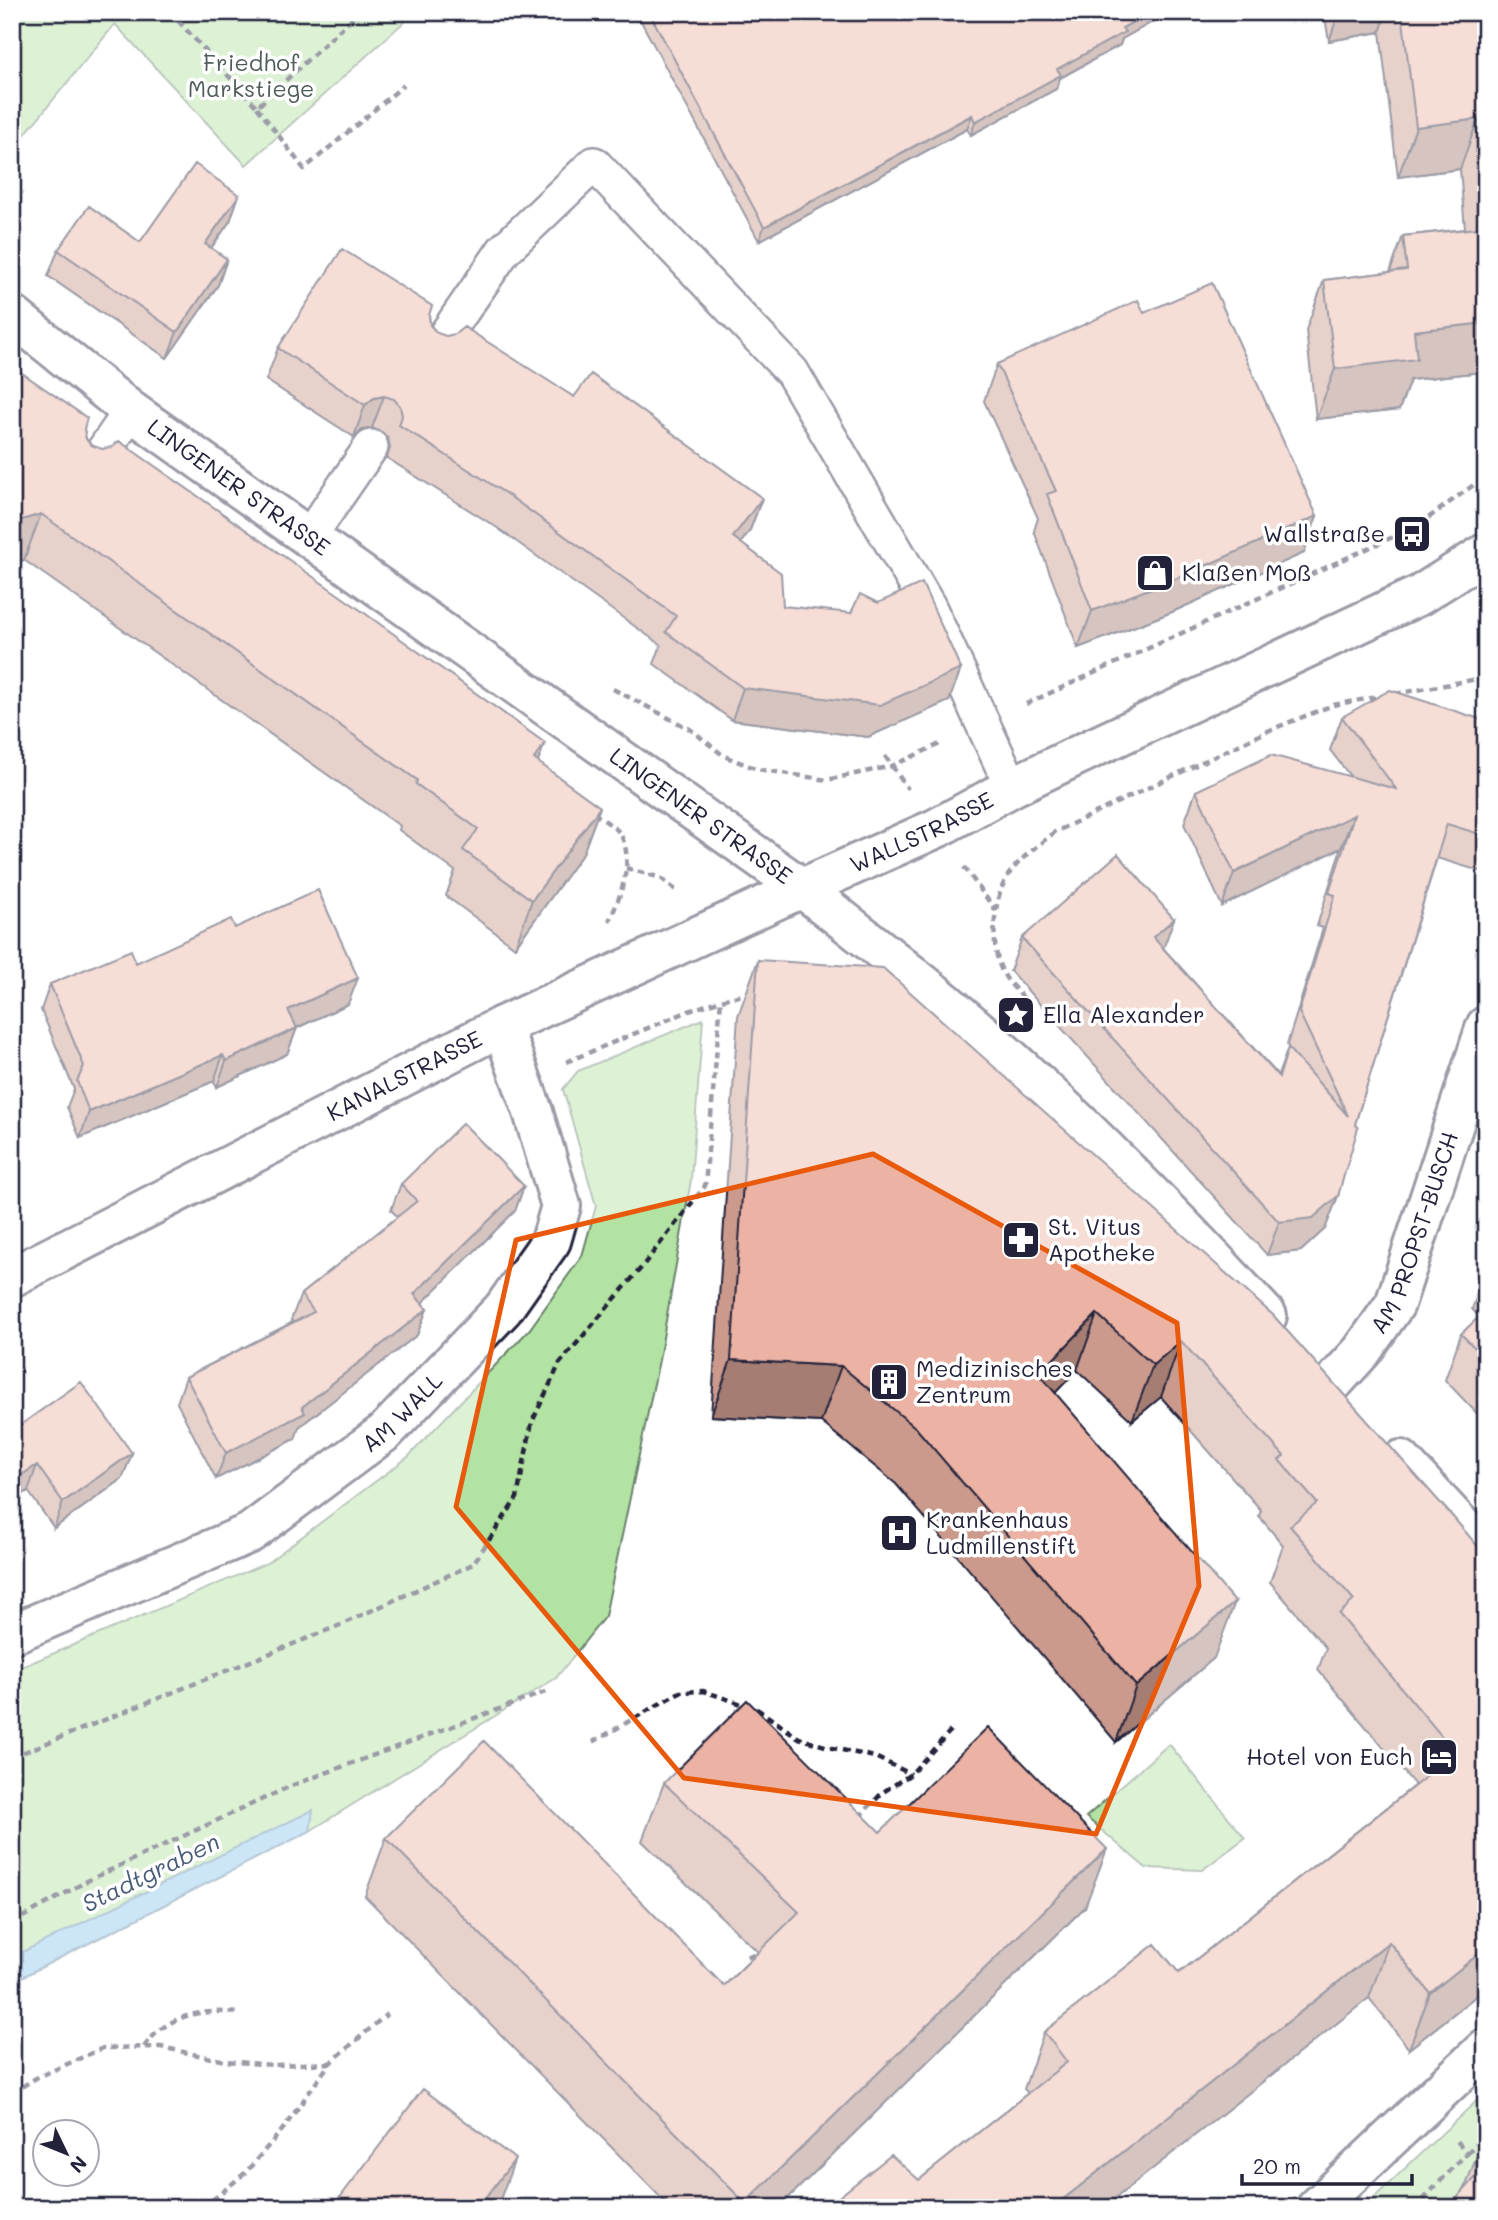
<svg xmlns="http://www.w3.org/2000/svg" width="1498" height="2220" font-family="Mali,sans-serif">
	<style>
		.green { fill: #b3e3a2; stroke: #6a826e; stroke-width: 2 }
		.water { fill: #8ec8ed; stroke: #6386a6; stroke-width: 2 }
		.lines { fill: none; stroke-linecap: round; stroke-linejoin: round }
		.lane-casing { stroke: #22223b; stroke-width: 38 }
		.street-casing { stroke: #22223b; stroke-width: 44 }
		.secondary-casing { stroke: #22223b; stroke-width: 44 }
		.path { stroke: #22223b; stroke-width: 4.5; stroke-dasharray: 7 5; stroke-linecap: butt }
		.lane { stroke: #fff; stroke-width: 33 }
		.street { stroke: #fff; stroke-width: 38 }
		.secondary { stroke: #fff; stroke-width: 38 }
		.wall { fill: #cb9a8d; stroke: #22223b; stroke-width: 2 }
		.shaded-wall { fill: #a57d73; stroke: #22223b; stroke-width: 2 }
		.building { fill: #ecb3a4; stroke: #22223b; stroke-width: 2 }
		.marked { fill: none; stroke: #e8590c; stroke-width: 5; stroke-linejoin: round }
		.labels { text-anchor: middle; stroke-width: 7; stroke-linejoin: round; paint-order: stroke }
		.park-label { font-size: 23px; fill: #4e5c5a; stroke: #fff }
		.street-label { font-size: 23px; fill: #22223b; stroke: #fff }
		.poi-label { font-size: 23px; fill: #22223b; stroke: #fff; text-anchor: start }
		.water-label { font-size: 24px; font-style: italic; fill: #485c79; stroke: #fff }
	</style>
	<rect width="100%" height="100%" fill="#fff"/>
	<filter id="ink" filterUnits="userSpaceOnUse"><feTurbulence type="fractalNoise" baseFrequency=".0143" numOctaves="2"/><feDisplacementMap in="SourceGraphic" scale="14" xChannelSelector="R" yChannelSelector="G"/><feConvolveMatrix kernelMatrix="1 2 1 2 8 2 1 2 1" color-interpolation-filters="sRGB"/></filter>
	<g filter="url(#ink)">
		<path class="green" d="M12,12H415L246,165L115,24L12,150Z
			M703,1019L691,1180L659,1360L605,1616L556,1678L310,1831L12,1982V1671L267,1563L408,1457L529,1330L582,1256L596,1206L563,1089L578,1071Z
			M1169,1744L1245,1838L1202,1870L1146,1868L1086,1817Z
			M1486,2092V2173L1454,2208H1363Z"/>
		<path class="water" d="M313,1810L310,1831L12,1982V1957Z"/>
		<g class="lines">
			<defs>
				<path id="lane" d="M436,349L504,250L594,164L792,372L929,607L1012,787
					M86,476L131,411
					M309,537L371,447"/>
				<g id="street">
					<path id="s1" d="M12,1277L502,1026L802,888C880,949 959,1010 1032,1078C1114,1154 1191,1234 1267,1316"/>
					<path id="s2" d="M1331,1385L1362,1351L1395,1304L1486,1026"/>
					<path d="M1401,1460L1486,1552"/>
					<path id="s3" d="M12,1634L250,1533L385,1432L503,1309L551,1241L561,1206L533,1112L502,1026"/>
					<path d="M1316,2208L1486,2048"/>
				</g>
				<g id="secondary">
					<path id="s4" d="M12,315L131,411L802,888L937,828L1012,787L1095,747L1420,595L1486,553"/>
				</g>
			</defs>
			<use href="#lane" class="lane-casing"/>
			<use href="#street" class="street-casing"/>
			<use href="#secondary" class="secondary-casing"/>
			<path class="path" d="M170,12L257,107L359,12
				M257,107L304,169L404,85
				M613,689L690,729L724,756L757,769L827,780L892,766L942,743
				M1395,694L1472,680L1486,675
				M1026,704L1417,526L1486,476
				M885,756L908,789
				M594,813C601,819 611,824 617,830C637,853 621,897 609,921
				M964,867L996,911
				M626,868L661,878L678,892
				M1032,1007C1023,997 1013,988 1006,978C989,954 992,901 1007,877C1019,859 1038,845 1055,832L1270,730L1333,705L1382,696
				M566,1062L689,1011L721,1000L751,993
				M593,1742L680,1692L703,1691L757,1709L799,1738L828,1747L875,1757L911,1774
				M12,1757L338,1626L473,1564L517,1498L532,1422L560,1363L641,1268L705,1186L721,1000
				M859,1817L883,1792L911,1774L954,1727
				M12,1923L89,1880L293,1785L548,1691
				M747,1957L762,1950
				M144,2047C168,2014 201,2009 239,2013
				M12,2093L36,2078L103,2048L161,2047L225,2061L272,2065L330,2063
				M1467,2153L1486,2134
				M12,2194L29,2208
				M203,2208L245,2173L283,2129L330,2063L387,2014
				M1415,2208L1467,2153L1457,2141"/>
			<use href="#lane" class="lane"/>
			<use href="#street" class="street"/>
			<use href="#secondary" class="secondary"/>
		</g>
		<path class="wall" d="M636,12H1170L1122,39L1120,45L1060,78L1056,89L971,135L967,129L759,241Z
			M1324,12H1486V357L1481,372L1410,380L1399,410L1316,419L1306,330L1324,280L1390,272L1403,236L1465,229L1460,169L1398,177L1380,32L1329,41Z
			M239,195L230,221L211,248L227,259L218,285L167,358L48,276L58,250L140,242Z
			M1144,313L1304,553L1172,612L1078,648L1034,531L1038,518L984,401L997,364Z
			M429,315L430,325L437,333L574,397L762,498L750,530L741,543L783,606L949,701L868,737L732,720L654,664L661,645L496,527L387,458L390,448L388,438L382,432L372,428L362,430L354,437L266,380L278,348Z
			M12,366L84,429L86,439L91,445L600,807L583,853L515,947L446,896L455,871L399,830L400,826L24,560L12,564Z
			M1342,717L1486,721V873L1437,858L1355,1124L1338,1196L1325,1229L1301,1251L1267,1255L1010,971L1022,938L1163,948L1278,1075L1288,1048L1289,1049L1287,1045L1323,928L1317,926L1341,848L1222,906L1184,824L1196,791L1350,776L1330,750Z
			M235,928L348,1004L297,1028L287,1054L217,1087L214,1081L80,1138L67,1107L74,1089L41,1010L50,984L136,963Z
			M758,960L1453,1517L1486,1988L1409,2049L1369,1998L919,2180L1028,2093L1024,2089L1044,2032L1179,1973L1415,1785L1318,1670L1326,1648L1270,1582L1283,1545L1259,1516L1261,1510L1161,1397L1132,1421L1077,1370L1055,1393L1214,1658L1116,1742L896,1484L821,1422L711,1416L738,1016Z
			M401,1184L524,1186L515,1211L422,1303L427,1309L417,1335L299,1427L295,1439L216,1479L177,1403L186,1377L293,1322L291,1320L301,1294L398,1217L391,1210Z
			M1486,1271V1423L1445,1380L1461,1334L1479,1317L1472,1309Z
			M12,1431L132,1453L122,1479L54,1528L28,1491L12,1501Z
			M664,1783L880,1832L1085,1907L778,2208H671L365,1896L386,1838L724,1986L758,1952L642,1841Z
			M1476,2158L1486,2208L1464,2191Z"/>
		<path class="shaded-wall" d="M1151,12H1170L1122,39L1120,45L1060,78L1056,89L971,135L975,122L1057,69L1122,28Z
			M1339,12H1387L1380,32L1329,41Z
			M972,115L967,129L759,241L764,227Z
			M1478,119L1460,169L1398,177L1416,127Z
			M239,195L230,221L196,270L205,244Z
			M227,259L218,285L167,358L177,332Z
			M1486,318V357L1481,372L1410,380L1399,410L1316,419L1335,369L1414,331Z
			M384,396L372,428L362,430L354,437L365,405L374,398Z
			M762,498L750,530L722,569L733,537Z
			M41,514L24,560L12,564V523Z
			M1317,516L1304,553L1172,612L1078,648L1092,611Z
			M961,669L949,701L868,737L732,720L743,688Z
			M545,743L528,789L534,759Z
			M600,807L583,853L515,947L532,900Z
			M1354,815L1341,848L1222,906L1234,873Z
			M1174,919L1162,952L1153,937Z
			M358,978L348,1004L279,1036L288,1010Z
			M297,1028L287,1054L217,1087L226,1061Z
			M223,1055L214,1081L80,1138L89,1112Z
			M524,1186L515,1211L405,1320L414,1294Z
			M1338,1196L1325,1229L1301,1251L1267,1255L1279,1222Z
			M427,1309L417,1335L299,1427L295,1439L216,1479L226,1453L302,1407Z
			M1097,1314L1077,1370L1019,1431L1039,1374Z
			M1181,1341L1161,1397L1132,1421L1153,1365Z
			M731,1360L841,1366L821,1422L711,1416Z
			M132,1453L122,1479L54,1528L63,1502Z
			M37,1465L28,1491L12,1501V1481Z
			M1235,1602L1214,1658L1116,1742L1136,1686Z
			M1107,1849L1085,1907L778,2208H743L745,2203Z
			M1389,1942L1369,1998L1103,2208H1052Z
			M1486,1948V1988L1409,2049L1430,1993Z
			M515,2159L497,2208H478Z"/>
		<path class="building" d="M649,12H1151L1122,28L1125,32L1057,69L1061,75L975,122L972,115L764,227Z
			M1402,12H1486V201L1478,119L1416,127Z
			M195,164L239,195L205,244L227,259L177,332L58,250L89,206L140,242Z
			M1486,227V323L1414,331L1417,359L1335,369L1324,280L1407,270L1403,236Z
			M342,249L432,306L429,315L430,325L437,333L446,336L455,334L464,327L574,397L591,374L762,498L733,537L781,573L783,606L851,613L860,594L878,603L922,583L961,669L880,705L743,688L666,632L676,616L508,495L399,425L402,416L400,406L394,399L384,396L374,398L365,405L278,348Z
			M1212,283L1317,516L1185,575L1092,611L1047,494L1056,491L997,364L1138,300L1144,313Z
			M12,366L87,418L84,429L86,439L91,445L102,449L112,447L119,441L352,604L545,743L534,759L600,807L532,900L463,850L478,829L416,784L417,780L41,514L12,523Z
			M1390,690L1486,721V836L1447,824L1355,1124L1358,1128L1338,1196L1313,1218L1279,1222L1022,938L1118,854L1174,919L1153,937L1279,1077L1288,1048L1348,1116L1299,1012L1335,895L1329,893L1354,815L1234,873L1196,791L1271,755L1396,789L1342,717Z
			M318,890L358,978L288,1010L297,1028L226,1061L223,1055L89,1112L77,1081L84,1066L50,984L131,950L136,963L231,919L235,928Z
			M758,960L883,968L1273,1315L1453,1517L1486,1556V1948L1430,1993L1389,1942L1052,2208H825L891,2155L919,2180L1067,2062L1044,2032L1155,1944L1179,1973L1456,1753L1339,1614L1354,1600L1290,1526L1317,1503L1279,1460L1284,1456L1181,1341L1153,1365L1097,1314L1039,1374L1235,1602L1136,1686L916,1428L841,1366L731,1360Z
			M463,1123L524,1186L414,1294L427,1309L302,1407L305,1413L226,1453L186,1377L314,1312L301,1294L417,1201L401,1184Z
			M1486,1310V1359L1461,1334Z
			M81,1382L132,1453L63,1502L37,1465L12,1481V1431Z
			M747,1700L880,1832L988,1727L1107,1849L745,2203L386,1838L484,1741L724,1986L799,1912L664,1783Z
			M423,2089L515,2159L478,2208H332Z
			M1476,2158H1486V2208H1448L1476,2177Z
			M770,2203L774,2208H764Z"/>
	</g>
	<path d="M0 0H1498V2220H0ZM873,1154L1177,1323L1199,1586L1096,1834L684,1778L456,1507L516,1240Z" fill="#fff" fill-opacity=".55" fill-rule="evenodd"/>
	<path class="marked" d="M873,1154L1177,1323L1199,1586L1096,1834L684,1778L456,1507L516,1240Z"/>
	<defs>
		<symbol id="bus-square" viewBox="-11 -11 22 22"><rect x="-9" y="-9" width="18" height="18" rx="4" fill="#22223b" stroke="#fff"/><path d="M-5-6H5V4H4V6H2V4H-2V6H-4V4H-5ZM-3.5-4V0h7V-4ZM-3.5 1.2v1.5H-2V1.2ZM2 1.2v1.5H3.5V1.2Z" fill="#fff"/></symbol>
		<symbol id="shop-square" viewBox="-11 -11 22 22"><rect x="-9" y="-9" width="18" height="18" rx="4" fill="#22223b" stroke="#fff"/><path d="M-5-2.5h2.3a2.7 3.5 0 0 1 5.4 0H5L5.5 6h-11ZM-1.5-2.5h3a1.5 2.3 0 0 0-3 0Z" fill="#fff"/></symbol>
		<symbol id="sight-square" viewBox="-11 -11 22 22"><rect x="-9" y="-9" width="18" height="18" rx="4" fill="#22223b" stroke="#fff"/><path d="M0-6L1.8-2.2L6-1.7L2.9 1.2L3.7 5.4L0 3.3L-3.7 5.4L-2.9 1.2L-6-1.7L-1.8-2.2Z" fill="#fff"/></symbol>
		<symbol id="pharmacy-square" viewBox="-11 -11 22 22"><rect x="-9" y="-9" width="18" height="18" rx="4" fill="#22223b" stroke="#fff"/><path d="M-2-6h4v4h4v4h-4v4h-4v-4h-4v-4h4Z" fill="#fff"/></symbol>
		<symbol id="building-square" viewBox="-11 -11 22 22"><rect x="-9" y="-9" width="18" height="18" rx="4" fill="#22223b" stroke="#fff"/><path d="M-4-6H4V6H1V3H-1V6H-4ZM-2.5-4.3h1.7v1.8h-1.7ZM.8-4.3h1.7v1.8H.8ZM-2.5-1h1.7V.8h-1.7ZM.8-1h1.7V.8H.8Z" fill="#fff"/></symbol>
		<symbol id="hospital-square" viewBox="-11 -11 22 22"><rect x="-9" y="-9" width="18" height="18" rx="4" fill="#22223b" stroke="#fff"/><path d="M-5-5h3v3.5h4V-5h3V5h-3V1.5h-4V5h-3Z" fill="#fff"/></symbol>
		<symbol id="hotel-square" viewBox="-11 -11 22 22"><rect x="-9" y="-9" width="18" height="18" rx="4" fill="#22223b" stroke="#fff"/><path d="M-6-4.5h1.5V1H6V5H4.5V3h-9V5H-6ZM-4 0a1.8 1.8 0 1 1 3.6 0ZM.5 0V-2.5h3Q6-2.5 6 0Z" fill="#fff"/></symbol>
	</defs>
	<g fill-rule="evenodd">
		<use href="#bus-square" x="1390" y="512" width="44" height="44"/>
		<use href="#shop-square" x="1133" y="551" width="44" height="44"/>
		<use href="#sight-square" x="994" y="993" width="44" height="44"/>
		<use href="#pharmacy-square" x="999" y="1218" width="44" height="44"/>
		<use href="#building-square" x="867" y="1360" width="44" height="44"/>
		<use href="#hospital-square" x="877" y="1511" width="44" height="44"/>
		<use href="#hotel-square" x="1417" y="1735" width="44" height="44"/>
	</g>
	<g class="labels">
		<g class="park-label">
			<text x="251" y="71">Friedhof<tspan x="251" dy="26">Markstiege</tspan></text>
		</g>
		<g class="street-label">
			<text dy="8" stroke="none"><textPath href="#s4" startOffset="285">LINGENER STRASSE</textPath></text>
			<text dy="8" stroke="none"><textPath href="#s4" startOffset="852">LINGENER STRASSE</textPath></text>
			<text dy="8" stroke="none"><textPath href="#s4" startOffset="1108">WALLSTRASSE</textPath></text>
			<text dy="8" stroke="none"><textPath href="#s1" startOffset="441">KANALSTRASSE</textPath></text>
			<text dy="8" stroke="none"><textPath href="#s2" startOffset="177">AM PROPST-BUSCH</textPath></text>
			<text dy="8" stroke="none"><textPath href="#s3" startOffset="453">AM WALL</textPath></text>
		</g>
		<g class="poi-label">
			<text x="1385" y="542" text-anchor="end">Wallstraße</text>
			<text x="1182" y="581">Klaßen Moß</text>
			<text x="1043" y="1023">Ella Alexander</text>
			<text x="1048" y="1235">St. Vitus<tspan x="1048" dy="26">Apotheke</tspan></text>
			<text x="916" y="1377">Medizinisches<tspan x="916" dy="26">Zentrum</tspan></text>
			<text x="926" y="1528">Krankenhaus<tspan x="926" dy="26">Ludmillenstift</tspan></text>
			<text x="1412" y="1765" text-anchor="end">Hotel von Euch</text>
		</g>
		<g class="water-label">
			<text transform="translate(151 1873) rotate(-26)" y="8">Stadtgraben</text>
		</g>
	</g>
	<rect width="1498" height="2220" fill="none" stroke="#fff" stroke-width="42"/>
	<rect x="21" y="21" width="1456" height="2178" fill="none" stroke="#22223b" stroke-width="2.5" filter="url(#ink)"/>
	<g transform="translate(66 2153) rotate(133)"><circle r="33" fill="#ffffff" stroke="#a7a7b1" stroke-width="2"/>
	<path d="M0-5L12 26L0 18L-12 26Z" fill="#22223b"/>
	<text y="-10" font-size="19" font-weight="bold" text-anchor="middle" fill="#22223b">N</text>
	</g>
	<path d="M1242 2174v10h170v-10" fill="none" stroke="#22223b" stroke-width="3.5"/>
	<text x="1253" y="2174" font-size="21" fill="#22223b" stroke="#ffffff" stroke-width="5" paint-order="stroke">20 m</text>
</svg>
